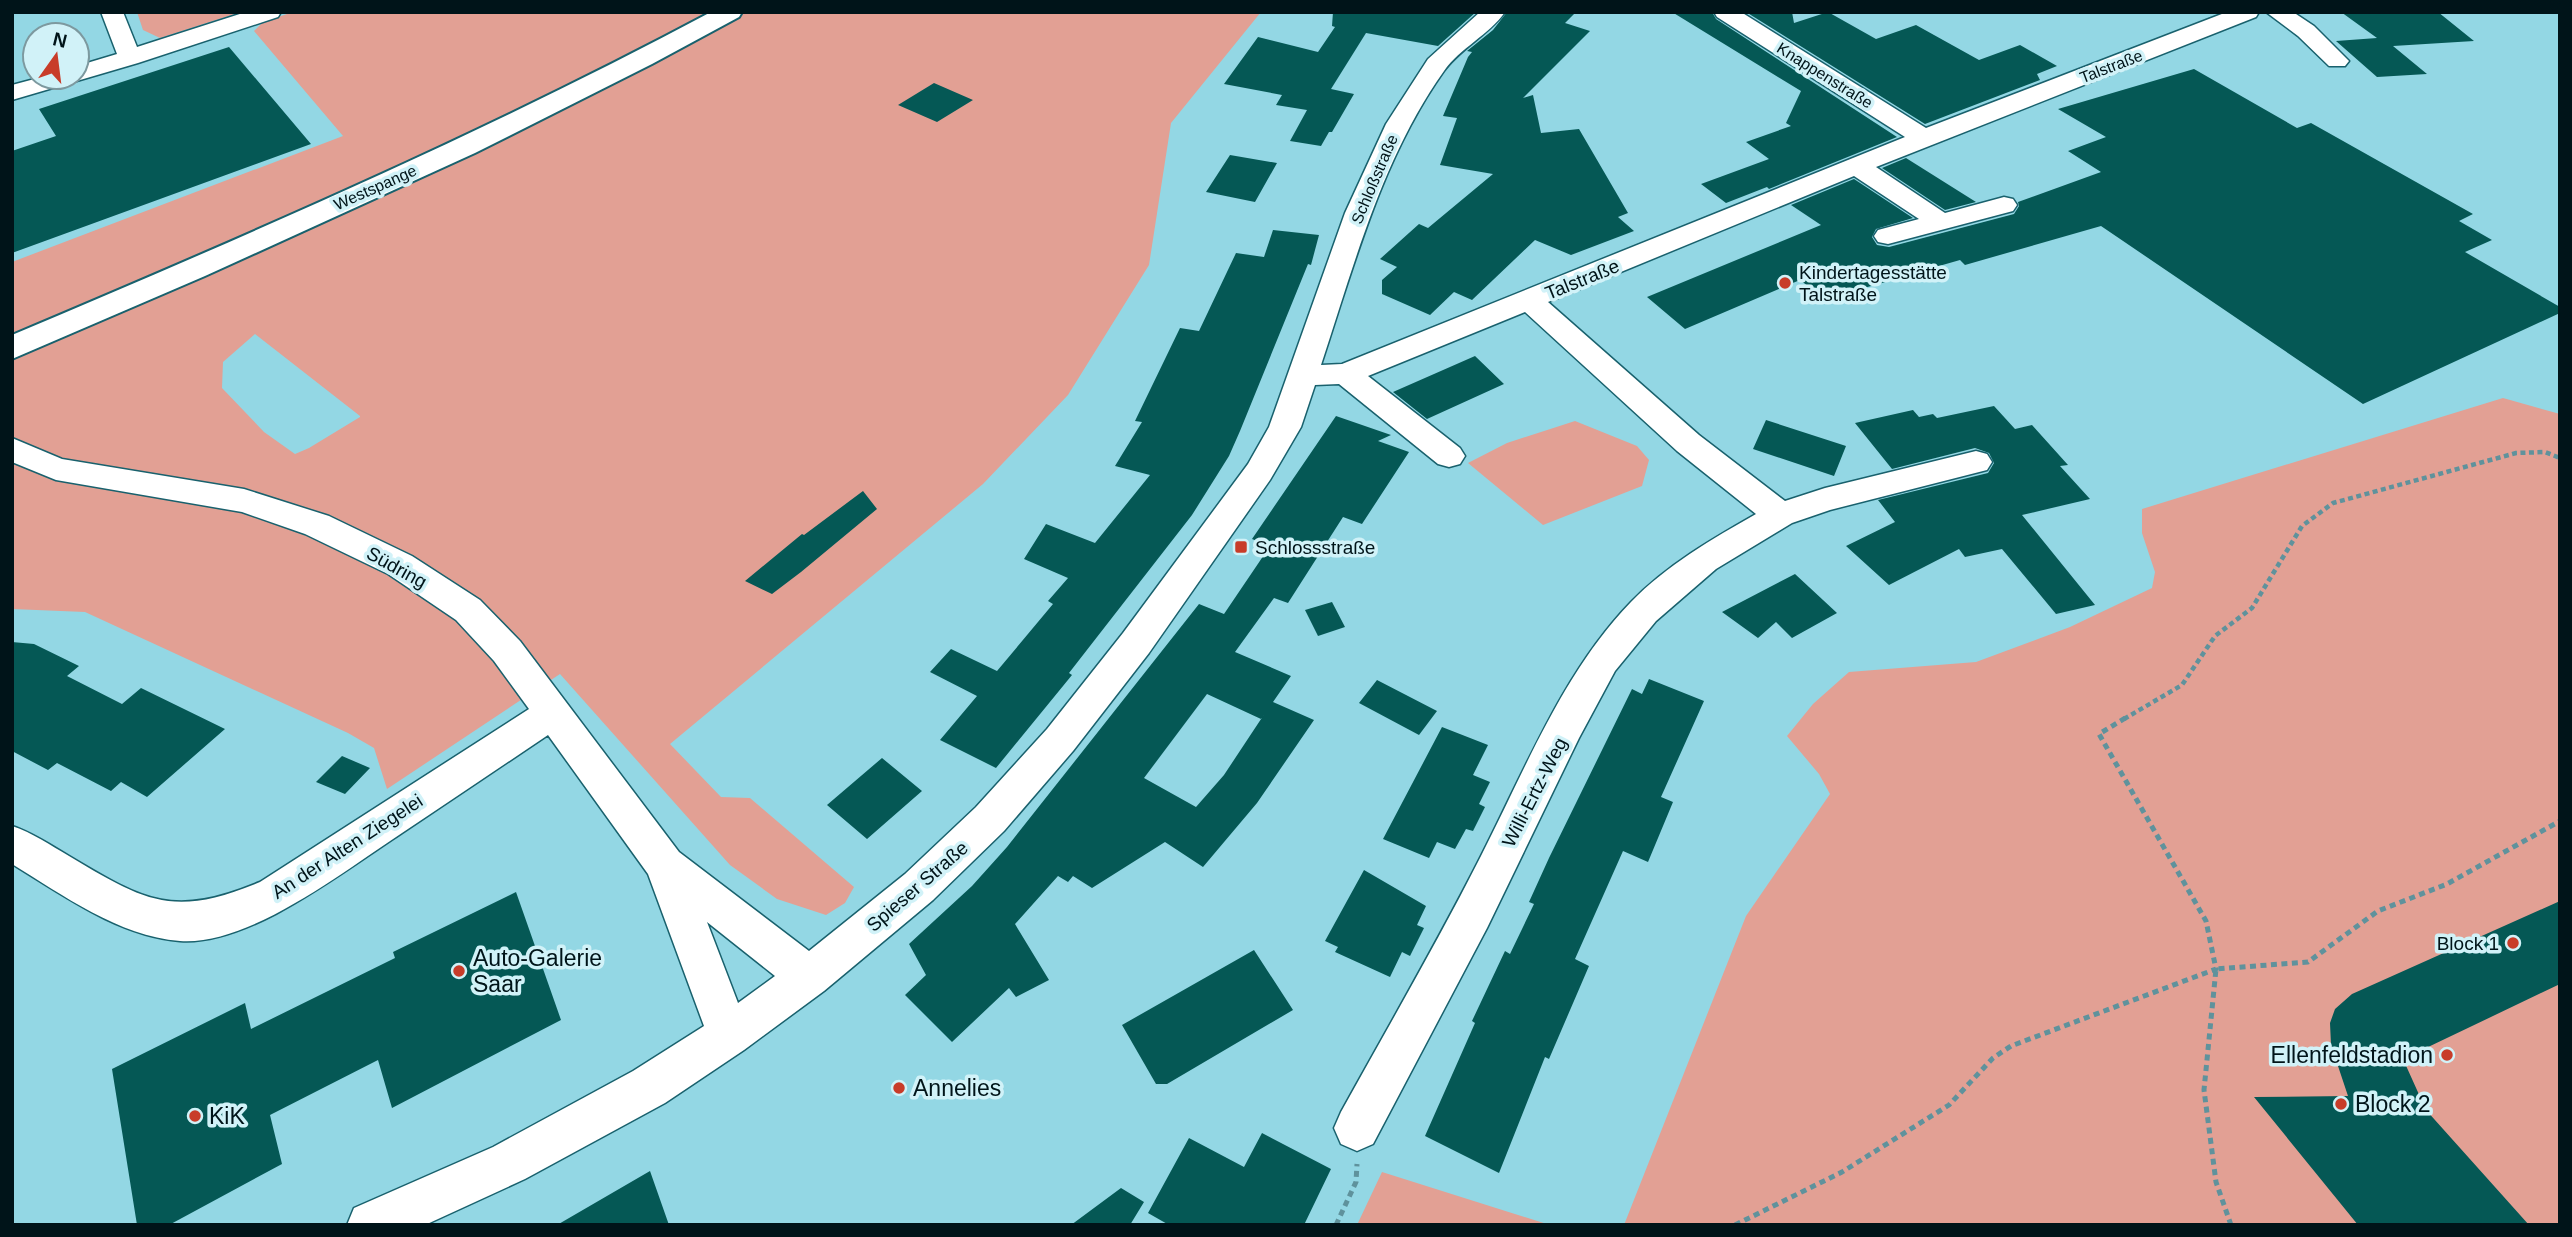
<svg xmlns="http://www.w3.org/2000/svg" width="2572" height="1237" font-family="Helvetica,sans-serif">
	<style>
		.green { fill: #e2a094; fill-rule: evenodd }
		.building { fill: #055855; fill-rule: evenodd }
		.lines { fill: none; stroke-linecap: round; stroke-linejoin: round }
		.minor-casing { stroke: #19616d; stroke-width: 3 }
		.major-casing { stroke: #19616d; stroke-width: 4 }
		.path-far1 { stroke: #5f929c; stroke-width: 4.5; stroke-dasharray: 5 3.5; stroke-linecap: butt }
		.path { stroke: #5f929c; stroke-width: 5; stroke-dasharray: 6 4.5; stroke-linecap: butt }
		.minor { fill: #fff; fill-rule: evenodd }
		.major { fill: #fff; fill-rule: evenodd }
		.poi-dot { fill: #c83c29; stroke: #d1f2f8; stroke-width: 2.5 }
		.labels { text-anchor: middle; stroke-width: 7; stroke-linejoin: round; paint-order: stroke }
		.far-street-label { font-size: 16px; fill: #001419; stroke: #d1f2f8 }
		.poi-label { font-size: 19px; fill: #001419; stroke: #d1f2f8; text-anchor: start }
		.street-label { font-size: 19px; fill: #001419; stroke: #d1f2f8 }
		.near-poi-label { font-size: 23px; fill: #001419; stroke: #d1f2f8; text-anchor: start }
	</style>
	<rect width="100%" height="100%" fill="#93d7e4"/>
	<path class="green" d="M137,12H241L160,38L143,30Z
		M293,12H1261L1171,123L1149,265L1068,395L983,484L670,744L721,797L750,798L854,887L845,903L826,915L777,899L730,865L560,674L387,789L374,748L348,733L85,612L12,609V262L343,136L254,31L263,22ZM255,334L360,416V417L309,448L295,454L264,432L222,388L223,362Z
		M2503,398L2560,414V1225H1624L1746,916L1830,794L1819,774L1787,736L1813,704L1849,672L1976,662L2070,627L2152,588L2155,572L2142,533V509Z
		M1575,421L1637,446L1649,460L1642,486L1543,525L1468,463L1507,443Z
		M1382,1172L1550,1225H1357Z"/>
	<path class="building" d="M1333,12H1476L1438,46L1366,33L1331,89L1354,94L1332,132H1329L1321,146L1290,141L1307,110L1276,105L1282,95L1224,84L1258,37L1318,52L1335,27L1332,26Z
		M1507,12H1576L1565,23L1590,31L1523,98L1533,95L1541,133L1579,129L1628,213L1618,217L1634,231L1571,255L1535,240L1472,300L1454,292L1430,315L1382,294V280L1397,267L1380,259L1419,224L1428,228L1493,174L1440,165L1457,118L1443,116L1468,57L1472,52L1467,51L1493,30Z
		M1672,12H1712L1716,19L1897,137L1769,189L1767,187L1726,203L1701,184L1769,159L1746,142L1791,126L1786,123L1801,91Z
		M1746,12H1792L1794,23L1828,12L1876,39L1916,25L1979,60L2020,45L2057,66L2037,74L2040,80L1925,124Z
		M2341,12H2438L2474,41L2393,46L2427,74L2377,77L2336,41L2377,38Z
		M229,47L311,144L12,253V151L56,136L39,109Z
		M2194,69L2297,128L2311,123L2473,214L2459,221L2492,240L2465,252L2560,307V313L2363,404L2101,226L1965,265L1960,260L1918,272L1915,270L1896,279L1825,299L1800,280L1685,329L1647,297L1821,225L1791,205L1854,179L1913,218L1876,229L1872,237L1877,245L1889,247L2014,214L2019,206L2018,202L2101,172L2068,151L2106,137L2058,109Z
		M934,83L973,100L937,122L898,105Z
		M1230,155L1277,163L1255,202L1206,192Z
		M1906,158L1976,202L1945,210L1882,168Z
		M1273,230L1319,235L1311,265L1308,264L1240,431L1229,456L1192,515L1069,673L1072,675L996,768L940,740L977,696L930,672L951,649L997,671L1053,604L1048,601L1068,578L1024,559L1046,524L1095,543L1150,475L1115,466L1142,422L1135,421L1180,328L1199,331L1236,253L1264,257Z
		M1475,356L1504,384L1427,419L1393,392Z
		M1994,406L2015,429L2032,425L2068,465L2060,466L2090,499L2022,515L2095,605L2056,614L2002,549L1965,557L1959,549L1889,585L1846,546L1895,522L1878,500L1988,473L1994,463L1989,453L1975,448L1892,469L1855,423L1913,410L1919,417L1933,414L1937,418Z
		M1336,416L1391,435L1378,441L1409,452L1362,524L1343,517L1288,603L1274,598L1235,652L1291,676L1273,702L1314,720L1257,803L1203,867L1165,842L1092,888L1073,876L1068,882L1058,876L1015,924L1049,980L1016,997L1009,988L952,1042L905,995L926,975L909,944L972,886L1007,847L1199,604L1224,614L1270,546L1252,539ZM1207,694L1261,719L1267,710L1224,775L1196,807L1144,778Z
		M1766,420L1846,446L1834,476L1753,449Z
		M863,491L877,509L801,572L772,594L745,581L802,534L804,535Z
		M1795,574L1837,613L1792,638L1776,622L1758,638L1722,612Z
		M1332,602L1345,627L1318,636L1305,610Z
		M12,642L34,644L79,666L67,676L122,704L141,688L225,729L147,797L121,782L111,791L57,763L48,770L12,751Z
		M1649,679L1704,701L1661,797L1673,802L1648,862L1623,851L1575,959L1589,966L1549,1059L1545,1057L1499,1173L1425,1136L1475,1023L1472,1021L1505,951L1510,954L1534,904L1529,902L1549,858L1632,689L1642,694Z
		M1377,680L1437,711L1419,735L1359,703Z
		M1442,727L1488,745L1473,775L1490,782L1479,804L1485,807L1473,831L1466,829L1455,849L1437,842L1429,858L1383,839Z
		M342,756L370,768L345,794L316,782Z
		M882,758L922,791L867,839L827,805Z
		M1364,870L1426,906L1417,925L1424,928L1410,956L1402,952L1390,977L1335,952L1338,947L1325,941Z
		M516,892L561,1020L392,1108L378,1060L270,1115L282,1164L169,1225H137L112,1069L245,1003L251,1029L395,958L393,952Z
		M2560,901V984L2403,1059L2426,1110L2529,1225H2358L2254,1097L2348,1096L2331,1045L2330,1023L2335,1009L2352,994Z
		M1254,950L1293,1010L1167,1084H1156L1122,1025Z
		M1262,1133L1331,1169L1304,1225H1169L1148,1213L1189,1138L1244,1167Z
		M650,1171L669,1225H557Z
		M1121,1188L1144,1202L1130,1225H1071Z"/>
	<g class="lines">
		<defs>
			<path id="minor" d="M101,12H123L137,47L246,12H281L278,17L138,63L12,100V85L42,77H77V66L117,54Z
				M1480,12H1505C1489,35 1460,48 1444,71C1382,158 1354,265 1321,365L1342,364L1905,137L1717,17L1714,12H1741L1926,128L2227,12H2259L2256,17L1876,167L1945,213L2004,197L2013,199L2017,205L2013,211L1888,244L1878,242L1874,236L1878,230L1919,219L1854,176L1548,302L1699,435L1785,501L1825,488L1976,451L1987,454L1992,462L1987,470L1830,510L1792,523L1716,569L1656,621L1615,671L1579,738L1487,928L1373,1144L1357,1151L1341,1144L1334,1128L1341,1112C1388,1027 1437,943 1481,856C1525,770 1563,672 1631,602C1667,565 1712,539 1756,514L1677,451L1525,312L1368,376L1460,448L1465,456L1460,464L1449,467L1438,464L1339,384L1315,385L1301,427L1270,480L1149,653L1073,751L1004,831L933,900L824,991L744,1050L665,1103L525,1179L425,1225H347L354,1208L493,1147L633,1071L704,1026L648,874L548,735C499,768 451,800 402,833C345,870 250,946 180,941C118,936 63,895 12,864V826C33,833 50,845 69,856C146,902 173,918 260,882L529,709L494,661L456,620L388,574L305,534L242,512L56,480L12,462V438L62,459L244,489L329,516L412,556L480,600L520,641L679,852L809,951L905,874L976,807L1047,729L1123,633L1248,464L1269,427L1345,213L1386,124L1428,59ZM707,922L775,976L738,1003Z
				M2266,12H2293L2314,26L2349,61L2345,66H2329L2298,36Z"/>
			<path id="major" d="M711,12H742L739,17L652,64L475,153L205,276L12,359V335C249,235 484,133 711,12Z"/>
		</defs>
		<use href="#minor" class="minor-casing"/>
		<use href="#major" class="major-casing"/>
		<path class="path-far1" d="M2124,719L2182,685L2215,636L2252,608L2302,526L2333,503L2516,453L2545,452L2560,458"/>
		<path class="path" d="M1336,1225L1356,1182L1357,1164
			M1735,1225L1842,1172L1949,1105L1993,1058L2011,1046L2216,969L2206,921L2099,734L2127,717
			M2231,1225L2216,1182L2204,1090L2216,969L2308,962L2378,911L2447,884L2560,821"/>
		<use href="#minor" class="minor"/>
		<use href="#major" class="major"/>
	</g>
	<g class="poi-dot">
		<circle cx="1785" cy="283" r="7"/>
		<rect x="1234" y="540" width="14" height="14" rx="3.5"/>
		<circle cx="2513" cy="943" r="7"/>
		<circle cx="459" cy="971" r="7"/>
		<circle cx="2447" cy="1055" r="7"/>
		<circle cx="899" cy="1088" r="7"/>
		<circle cx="2341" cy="1104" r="7"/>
		<circle cx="195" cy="1116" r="7"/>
	</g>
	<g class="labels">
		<g class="far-street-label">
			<text transform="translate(2111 66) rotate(-21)" y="6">Talstraße</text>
			<text transform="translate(1825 75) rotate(32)" y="6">Knappenstraße</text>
			<text transform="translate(1374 179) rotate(-67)" y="6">Schloßstraße</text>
			<text transform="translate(375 187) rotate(-24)" y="6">Westspange</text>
		</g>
		<g class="poi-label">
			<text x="1799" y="279">Kindertagesstätte<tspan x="1799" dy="22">Talstraße</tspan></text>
			<text x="1255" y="554">Schlossstraße</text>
			<text x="2499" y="950" text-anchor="end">Block 1</text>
		</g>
		<g class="street-label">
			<text transform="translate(1582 279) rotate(-22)" y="7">Talstraße</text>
			<text transform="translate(397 567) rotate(29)" y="7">Südring</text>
			<text transform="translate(1534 792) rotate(-63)" y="7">Willi-Ertz-Weg</text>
			<text transform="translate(347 846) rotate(-33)" y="7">An der Alten Ziegelei</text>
			<text transform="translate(917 886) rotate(-41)" y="7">Spieser Straße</text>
		</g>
		<g class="near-poi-label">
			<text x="473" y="966">Auto-Galerie<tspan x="473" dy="26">Saar</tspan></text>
			<text x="2433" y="1063" text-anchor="end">Ellenfeldstadion</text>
			<text x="913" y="1096">Annelies</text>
			<text x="2355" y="1112">Block 2</text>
			<text x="209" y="1124">KiK</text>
		</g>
	</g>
	<rect width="2572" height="1237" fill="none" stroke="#001419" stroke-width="28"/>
	<g transform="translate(56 56) rotate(14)"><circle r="33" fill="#d1f2f8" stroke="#7d999f" stroke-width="2"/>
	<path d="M0-5L12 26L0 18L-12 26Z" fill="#c83c29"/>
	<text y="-10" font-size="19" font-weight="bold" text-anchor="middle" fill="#001419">N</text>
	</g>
</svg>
